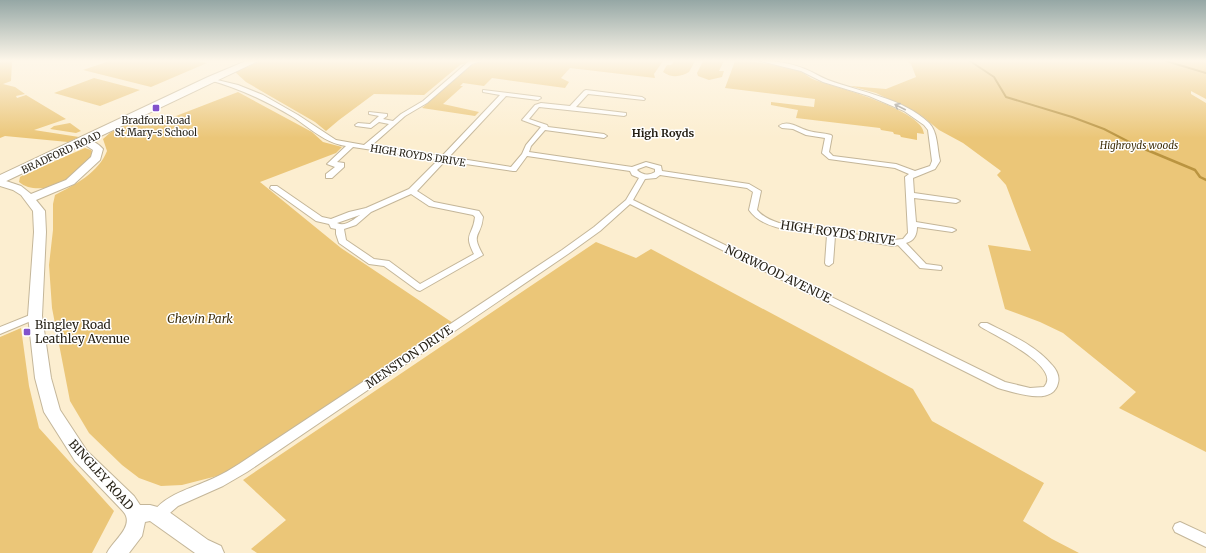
<svg xmlns="http://www.w3.org/2000/svg" width="1206" height="553" font-family="Merriweather,serif">
	<style>
		.green { fill: #ebc678 }
		.lines { fill: none; stroke-linecap: round; stroke-linejoin: round }
		.stream-far1 { stroke: #ba9440; stroke-width: 2 }
		.stream { stroke: #ba9440; stroke-width: 2.5 }
		.street-casing { stroke: #c4b699; stroke-width: 2 }
		.secondary-casing { stroke: #c4b699; stroke-width: 2 }
		.primary-casing { stroke: #c4b699; stroke-width: 2 }
		.street { fill: #fff; fill-rule: evenodd }
		.secondary { fill: #fff; fill-rule: evenodd }
		.primary { fill: #fff; fill-rule: evenodd }
		.oneway { stroke: #9c9a95 }
		.poi-dot { fill: #8253cc; stroke: #fff; stroke-width: 1.5 }
		.labels { text-anchor: middle; stroke-width: 3; stroke-linejoin: round; paint-order: stroke }
		.far-poi-label { font-size: 10px; fill: #241f14; stroke: #fff }
		.far-park-label { font-size: 10px; font-style: italic; fill: #41310c; stroke: #fff }
		.far-street-label { font-size: 10px; fill: #241f14; stroke: #fff }
		.far-neighbourhood-label { font-size: 11px; font-weight: bold; fill: #241f14; stroke: #fff }
		.street-label { font-size: 12px; fill: #241f14; stroke: #fff }
		.park-label { font-size: 12px; font-style: italic; fill: #41310c; stroke: #fff }
		.poi-label { font-size: 12px; fill: #241f14; stroke: #fff; text-anchor: start }
	</style>
	<rect width="100%" height="100%" fill="#fceed0"/>
	<path class="green" d="M3,61H15L12,62L11,81L3,84L15,87L25,94L16,96L17,98L26,95L66,119L34,130L79,137L68,142L5,136L0,138V62Z
		M109,61H196L207,63L151,87L83,70Z
		M261,61H472L460,65L424,95L374,94L339,120L326,131L315,122L246,82L235,72Z
		M483,61H663L654,74L655,78L570,68L561,78L569,82L565,88L492,78L484,86L463,83L460,86H463L443,104L479,112L475,116L422,108L470,66Z
		M674,61H695L689,72C681,77 671,78 663,72L667,65H671Z
		M703,61H724L719,71H724L722,77L709,80L698,76L697,73Z
		M735,61C756,61 778,65 799,71C805,73 809,78 815,80C835,87 924,110 924,134L917,133V140L901,137L900,135L894,134L893,132L881,130L880,128L796,118L798,110L771,105V102L814,107L815,99L725,88Z
		M907,61H1206V99L1191,91V94L1206,103V452L1119,408L1136,392L1063,333L1040,322L1005,309L988,245L1031,251L1006,185L997,175L1001,171L963,143L939,130L922,116L876,93L850,86L886,89L916,77L911,64Z
		M94,78L140,90L100,106L54,93Z
		M238,92L312,132L323,142L342,147L336,153L260,182L341,248L453,323L291,432L221,475L182,485L161,486L139,478L122,465L89,433L70,401L52,308L49,265L53,230V204L55,195C75,185 99,172 107,151L103,139L111,132L141,117L163,121Z
		M70,123L81,131L76,133L50,129L54,126Z
		M85,148L91,150L93,153L92,156C84,164 76,174 67,180C54,188 32,193 19,182L20,177L25,174Z
		M596,242L636,258L651,249L913,389L932,421L1044,483L1023,521L1052,539L1079,553H257L251,549L286,520L243,480Z
		M21,328L29,386L39,428L114,511L92,553H0V337Z"/>
	<g class="lines">
		<path class="stream-far1" d="M970,61L994,77L1006,97L1072,117L1104,129L1137,146
			M1166,61L1206,73"/>
		<path class="stream" d="M1135,145L1195,170L1200,177L1206,180"/>
		<defs>
			<path id="street" d="M472,61H481L472,64L427,103L405,116L371,146L442,156L500,95L483,92V90L540,97L541,98L538,100L506,96L449,157L511,167L522,154L526,145L541,127L522,120L535,105L541,103L570,106L584,91L586,90L642,97L645,99L644,100L588,94L576,107L626,113V115L624,116L539,107L529,119L547,125L548,127L604,134L607,136L604,138L545,130L531,146L529,152L632,167L646,162L661,166L662,171L749,184L761,191L757,210C763,217 770,220 779,223L893,240L903,239L908,233L905,177L909,174L895,168L829,159L822,153L825,138L806,135L793,129L782,128L779,126C788,119 800,129 809,131C816,133 824,133 831,135L832,136L829,152L833,156L896,164L915,171L930,166L932,161L928,130L924,125L904,111L869,96L823,82L801,71L760,61C774,60 793,64 805,69C813,72 820,77 828,80C860,92 903,98 929,123C938,132 937,149 940,161L935,169L913,178L914,193L956,199L960,201L956,203L914,198L916,222L952,228L956,230L952,232L917,227C917,235 914,241 906,243L926,264L941,266L942,268L941,270L920,268L898,245L893,246L835,236L833,263L829,266L826,265L825,263L827,235C803,231 764,232 749,210L753,192L747,188L660,175L656,178L645,179L633,200L1005,382L1030,388L1044,387C1063,367 994,335 981,327L979,325L981,323H987C1009,334 1035,345 1051,364C1056,369 1060,376 1058,383C1053,407 1013,392 998,388L630,204L600,231L568,254L247,472L223,486L178,506L163,519L158,521L153,519L152,515C161,495 196,487 214,478C223,474 231,469 239,464L562,250L594,227L626,200L639,178L632,175L630,171L527,156L516,171H513L445,161L417,191L434,202L479,211L483,217C481,238 470,232 483,255L420,291L417,290L384,266L369,264L339,243L336,234V229L331,228L329,224L316,221L270,188L271,186H277L322,217L331,219L349,212L366,208L409,189L438,160L353,147L337,162L344,163V167L332,178H326V174L335,167L327,164L346,146C325,143 310,128 293,117C266,101 239,88 209,80V78L238,85L263,95L298,115L336,140L364,145L389,124L379,122L371,128L356,126L355,125L358,123L370,124L379,116L369,114V112L387,114V116L383,119L393,121L401,114L423,101L468,62ZM646,166L655,169V172C649,176 642,175 637,170L638,169ZM411,194L429,206L473,215L475,217C473,236 463,233 474,254L420,284L389,261L374,259L346,240L344,229L356,225L371,212ZM360,215C353,220 345,227 337,223Z
				M35,313L38,314L40,316L38,318L0,334V327Z
				M1180,522L1206,534V547L1175,532L1173,528L1175,524Z"/>
			<path id="secondary" d="M84,138C91,140 98,143 103,149L100,160L74,184L36,200L45,211L46,232L42,316L51,378L60,410L87,451L134,496L140,505H150L165,509L208,540L221,546L224,553H195L150,521L145,522L142,536L129,553H107C112,542 131,529 126,516C125,513 122,510 120,508L75,461L44,412L35,378L28,316L34,232L33,211L21,195L13,190L0,186V179L21,186L31,194L66,180L91,157L93,150L79,141Z"/>
			<path id="primary" d="M246,61H258L0,184V175L208,77Z"/>
		</defs>
		<use href="#street" class="street-casing"/>
		<use href="#secondary" class="secondary-casing"/>
		<use href="#primary" class="primary-casing"/>
		<use href="#street" class="street"/>
		<use href="#secondary" class="secondary"/>
		<use href="#primary" class="primary"/>
	</g>
	<defs><path id="oneway-shaft" d="M-6 0H5M1.5-3L5.5 0L1.5 3" fill="none" stroke-width="1.6" stroke-linecap="round" stroke-linejoin="round"/></defs>
	<use class="oneway" href="#oneway-shaft" transform="translate(900 107) rotate(-153)"/>
	<linearGradient id="sky" x2="0" y2="1"><stop stop-color="#95a7a5"/><stop offset="0.44" stop-color="#fef7ea"/><stop offset="1" stop-color="#fef7ea" stop-opacity="0"/></linearGradient>
	<rect width="1206" height="138" fill="url(#sky)"/>
	<g class="poi-dot">
		<rect x="152" y="104" width="8" height="8" rx="2"/>
		<rect x="23" y="328" width="8" height="8" rx="2"/>
	</g>
	<g class="labels">
		<g class="far-poi-label">
			<text x="156" y="124">Bradford Road<tspan x="156" dy="12">St Mary-s School</tspan></text>
		</g>
		<g class="far-park-label">
			<text x="1139" y="149">Highroyds woods</text>
		</g>
		<g class="far-street-label">
			<text transform="translate(61 152) rotate(-25)" y="4">BRADFORD ROAD</text>
			<text transform="translate(418 155) rotate(9)" y="4">HIGH ROYDS DRIVE</text>
		</g>
		<g class="far-neighbourhood-label">
			<text x="663" y="137">High Royds</text>
		</g>
		<g class="street-label">
			<text transform="translate(838 233) rotate(8)" y="4">HIGH ROYDS DRIVE</text>
			<text transform="translate(778 274) rotate(26)" y="4">NORWOOD AVENUE</text>
			<text transform="translate(409 357) rotate(-34)" y="4">MENSTON DRIVE</text>
			<text transform="translate(101 475) rotate(48)" y="4">BINGLEY ROAD</text>
		</g>
		<g class="park-label">
			<text x="200" y="323">Chevin Park</text>
		</g>
		<g class="poi-label">
			<text x="35" y="329">Bingley Road<tspan x="35" dy="14">Leathley Avenue</tspan></text>
		</g>
	</g>
</svg>
